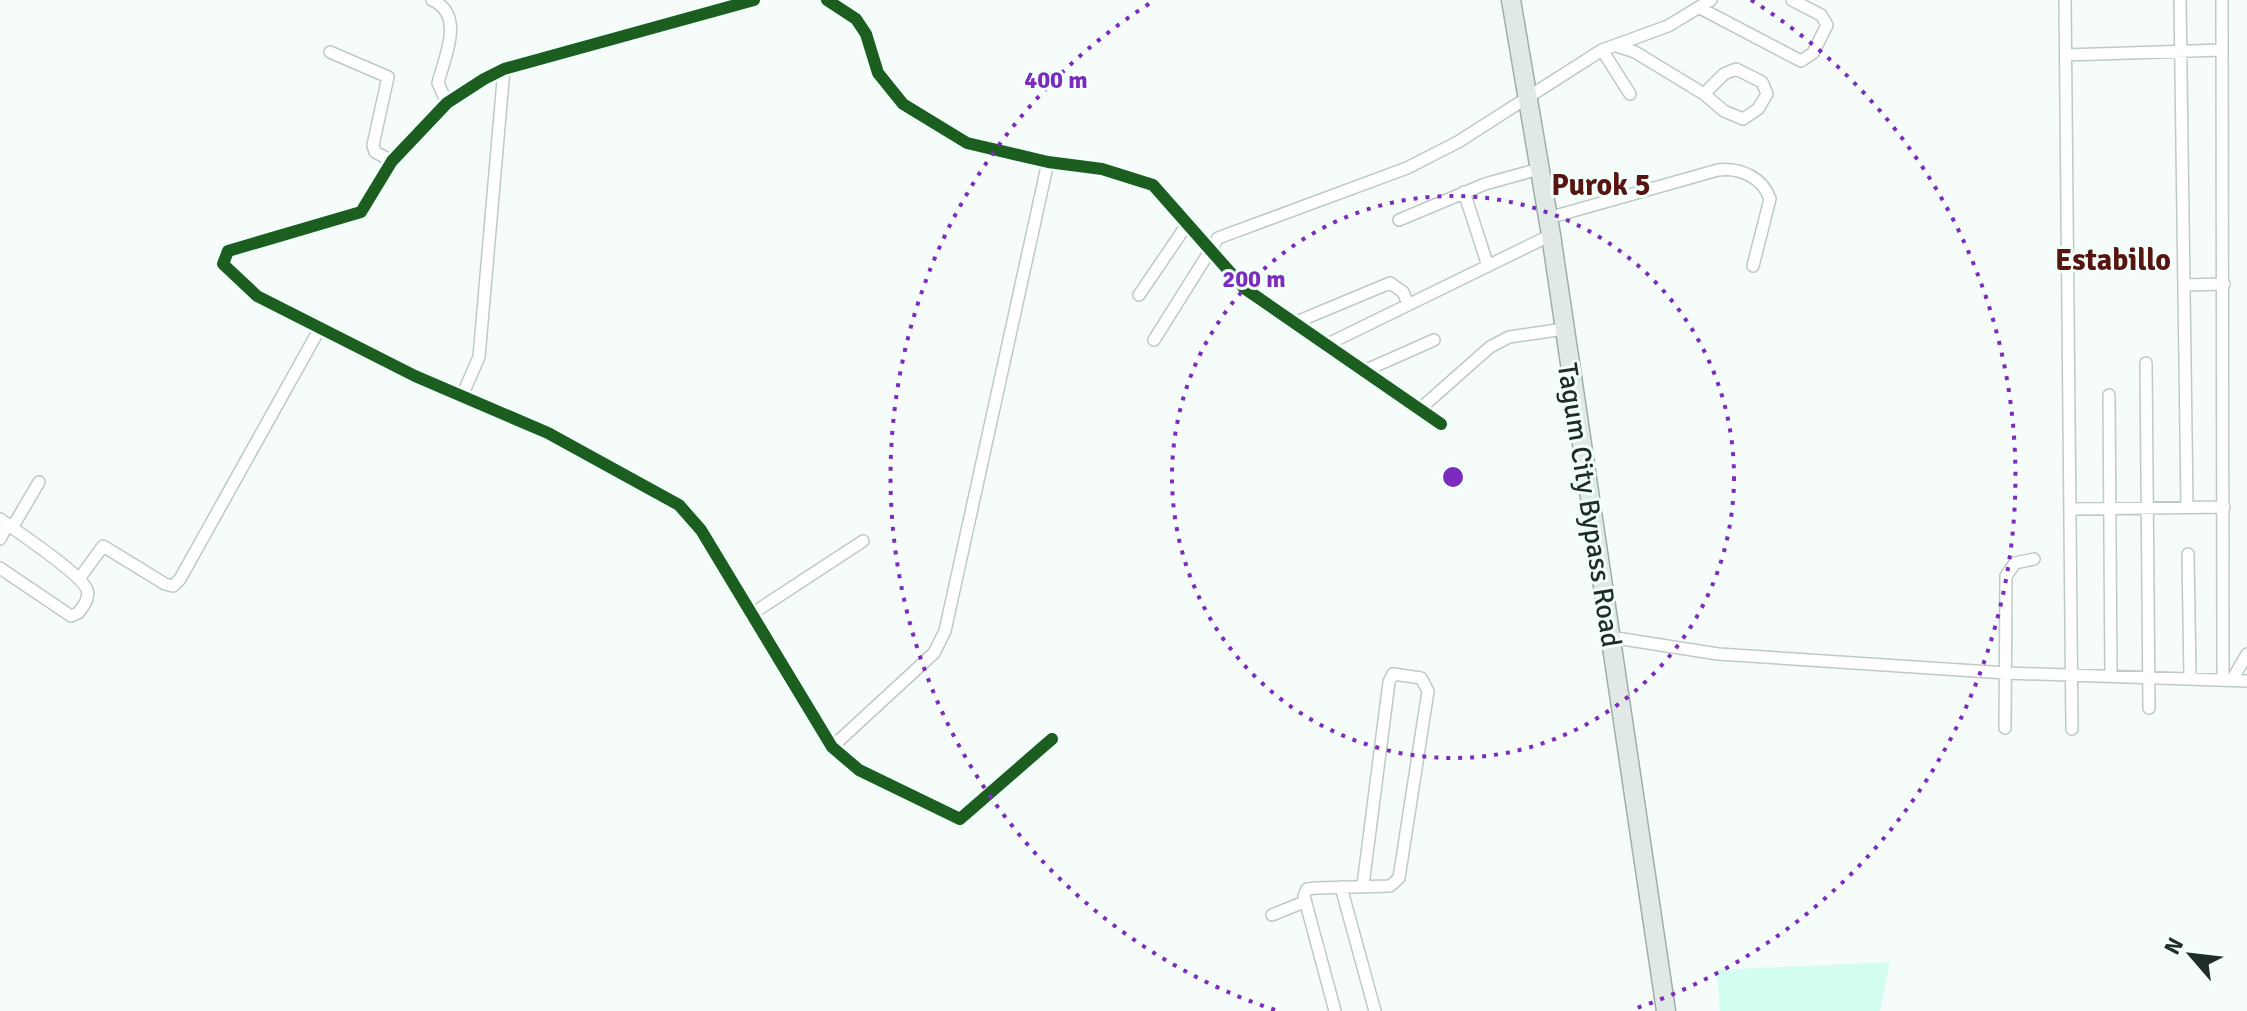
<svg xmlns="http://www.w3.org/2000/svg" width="2247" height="1011" font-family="Signika,sans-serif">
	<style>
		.green { fill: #d4fdf2 }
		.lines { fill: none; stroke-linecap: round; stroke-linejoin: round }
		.minor-casing { stroke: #c0c9c7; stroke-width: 14 }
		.primary-casing { stroke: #9eafab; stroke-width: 21 }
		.minor { stroke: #fefffe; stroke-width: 11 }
		.primary { stroke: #e1e9e7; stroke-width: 18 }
		.cycleway-casing { stroke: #f2fffb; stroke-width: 17 }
		.cycleway { stroke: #1b5e20; stroke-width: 12 }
		.ring { fill: none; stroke: #7b2cbf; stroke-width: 4; stroke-dasharray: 4 8 }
		.labels { text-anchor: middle; stroke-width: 6; stroke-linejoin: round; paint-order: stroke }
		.street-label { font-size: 28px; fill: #202c29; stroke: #f2fffb }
		.neighbourhood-label { font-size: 30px; font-weight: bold; fill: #581410; stroke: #f2fffb }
		.centre { fill: #7b2cbf; stroke: #f2fffb; stroke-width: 4 }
		.ring-label { font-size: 24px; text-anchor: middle; font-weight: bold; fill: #7b2cbf; stroke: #f2fffb; stroke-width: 6; stroke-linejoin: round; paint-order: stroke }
	</style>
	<rect width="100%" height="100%" fill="#f5fcfa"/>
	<path class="green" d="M1890,962L1880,1011H1720L1717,970Z"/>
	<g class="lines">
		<defs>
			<path id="minor" d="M432,0C466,15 444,58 438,83L447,103
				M754,0L504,69L484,79L447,103L392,161L361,212L228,251L223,264L257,296L415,376L548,433L679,505L701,530L832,747L859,770L960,819L1052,739
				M827,0L856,19L866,34L878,73L903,104L967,143L1048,162L1102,169L1153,185L1244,288L1441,424
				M2065,0L2072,729
				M2180,0L2187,506
				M2222,0L2223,679
				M1700,8L1801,61L1813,53L1827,25L1821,15L1792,0
				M1617,46L1635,52L1704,94L1724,74L1736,69L1762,82L1767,94L1758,109L1743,119L1724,111L1704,94
				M1602,50L1630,94
				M330,52L388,77L373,145L375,152L392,161
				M2066,55L2222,50
				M1464,192L1488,266
				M1548,218L1718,170C1740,167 1763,178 1770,199L1753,266
				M1399,220L1485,184L1539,169
				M2184,285L2224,284
				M1139,295L1186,226
				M1294,323L1390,283L1403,292L1408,304
				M1154,340L1218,238L1407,168L1458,142L1602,50L1668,26L1711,0
				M1328,344L1551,235
				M2146,363L2149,708
				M1364,371L1434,340
				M2109,395L2111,676
				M462,396L479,357L504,69
				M1421,408L1490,347L1509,337L1564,329
				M2072,509L2224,507
				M0,519C16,531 82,574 87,590C90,598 83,607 78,613L71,616L0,568
				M12,528L39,482
				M0,539L8,524
				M2188,554L2190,678
				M79,579L103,546L165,584L173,586L180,579L320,328
				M750,615L863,541
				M1610,637L1718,654L2006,673L2247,681
				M2232,680L2247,654
				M2005,728L2006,576L2015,563L2034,559
				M832,747L934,653L945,631L1048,162
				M1341,887L1375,1011
				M1272,915L1304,902
				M1335,1011L1304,896L1307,889L1316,888L1390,886L1399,878L1428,691L1421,678L1393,674L1389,682L1363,885"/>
			<path id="primary" d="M1511,0L1551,235L1666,1011"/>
		</defs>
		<use href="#minor" class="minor-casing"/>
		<use href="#primary" class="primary-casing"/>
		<use href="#minor" class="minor"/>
		<use href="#primary" class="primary"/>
		<defs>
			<path id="cycleway" d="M754,0L504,69L484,79L447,103L392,161L361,212L228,251L223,264L257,296L415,376L548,433L679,505L701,530L832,747L859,770L960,819L1052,739
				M827,0L856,19L866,34L878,73L903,104L967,143L1048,162L1102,169L1153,185L1244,288L1441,424"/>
		</defs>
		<use href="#cycleway" class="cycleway-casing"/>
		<use href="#cycleway" class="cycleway"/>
	</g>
	<g class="ring">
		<circle cx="1453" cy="477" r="281"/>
		<path d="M1275 1010A562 562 0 0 1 1155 0M1751 0A562 562 0 0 1 1631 1010"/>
	</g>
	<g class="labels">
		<g class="street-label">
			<text transform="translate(1590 505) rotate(81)" y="10">Tagum City Bypass Road</text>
		</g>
		<g class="neighbourhood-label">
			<text x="1601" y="195">Purok 5</text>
			<text x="2113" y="270">Estabillo</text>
		</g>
	</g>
	<circle cx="1453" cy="477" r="12" class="centre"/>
	<g class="ring-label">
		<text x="1056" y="88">400 m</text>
		<text x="1254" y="287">200 m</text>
	</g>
	<g transform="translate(2191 955) rotate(298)" stroke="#f2fffb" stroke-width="6" paint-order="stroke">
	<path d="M0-6L14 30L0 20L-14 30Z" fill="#202c29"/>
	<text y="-12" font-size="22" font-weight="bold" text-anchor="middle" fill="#202c29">N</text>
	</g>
</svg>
